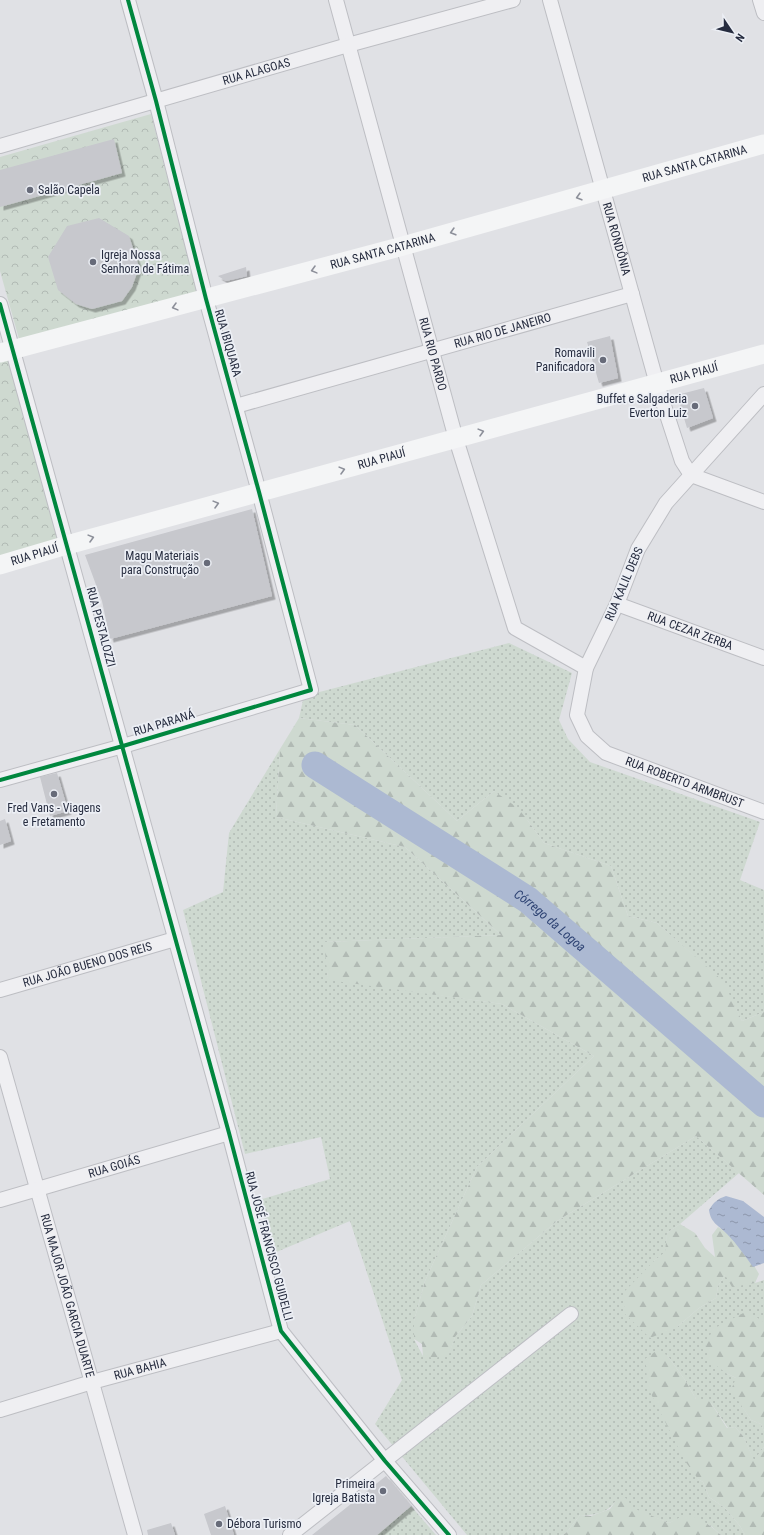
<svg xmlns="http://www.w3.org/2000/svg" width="764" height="1535" font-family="'Roboto Condensed',sans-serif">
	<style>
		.grass { fill: url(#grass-dots) }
		.forest { fill: url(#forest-firs) }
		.park { fill: url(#park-crowns) }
		.water { fill: url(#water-ripples) }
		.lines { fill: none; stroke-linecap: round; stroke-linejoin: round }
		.river { stroke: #acb9d2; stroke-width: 27 }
		.building { fill: #c7c8cd; filter: url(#shadow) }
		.street-casing { stroke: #bdbec3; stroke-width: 16 }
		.street { stroke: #efeff2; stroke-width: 14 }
		.secondary { stroke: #f4f5f6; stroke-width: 19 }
		.cycleway-casing { stroke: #eceff5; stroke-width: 6 }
		.cycleway { stroke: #00873e; stroke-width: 4 }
		.oneway { stroke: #8d909a }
		.poi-dot { fill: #676b79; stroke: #eceff5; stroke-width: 1.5 }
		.labels { text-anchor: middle; stroke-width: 3.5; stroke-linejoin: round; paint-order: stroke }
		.street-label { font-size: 12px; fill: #262c3f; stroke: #eceff5 }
		.poi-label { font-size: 12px; fill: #262c3f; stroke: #eceff5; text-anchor: end }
		.water-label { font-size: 13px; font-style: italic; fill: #2f4474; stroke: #eceff5 }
	</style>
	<defs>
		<pattern id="grass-dots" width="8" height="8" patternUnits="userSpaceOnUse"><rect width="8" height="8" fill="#ced9d0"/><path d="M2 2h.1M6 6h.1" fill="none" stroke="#b1bab4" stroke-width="1.8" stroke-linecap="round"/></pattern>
		<pattern id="forest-firs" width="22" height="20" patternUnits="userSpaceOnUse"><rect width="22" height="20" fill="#ced9d0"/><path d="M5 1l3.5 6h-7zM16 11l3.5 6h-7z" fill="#b1bab4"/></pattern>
		<pattern id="park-crowns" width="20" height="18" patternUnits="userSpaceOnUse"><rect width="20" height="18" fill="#ced9d0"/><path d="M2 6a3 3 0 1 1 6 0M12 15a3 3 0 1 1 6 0" fill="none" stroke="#b1bab4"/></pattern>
		<pattern id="water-ripples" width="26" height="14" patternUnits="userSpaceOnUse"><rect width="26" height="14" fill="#acb9d2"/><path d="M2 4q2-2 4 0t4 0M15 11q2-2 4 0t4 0" fill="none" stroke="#8c97ac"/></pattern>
		<filter id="shadow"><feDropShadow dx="3.5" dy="3.5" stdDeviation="0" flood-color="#0004"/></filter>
	</defs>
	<rect width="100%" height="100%" fill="#e0e1e5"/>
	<path class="grass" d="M509,643L572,673L559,720L568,739L590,762L760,822L740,880L764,890V1012L742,1021L722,981L657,923L628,916L611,866L544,843L528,821L494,791L457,821L355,725L299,718L304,696Z
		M280,749L276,817L405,847L501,935L325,942L328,979L502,1004L594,1056L477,1167L425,1281L414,1321V1339L423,1356L449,1353L455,1337L472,1316L481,1285L557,1221L696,1136L739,1173L680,1224L667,1233L666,1252L654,1261L677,1327L699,1308L716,1298L718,1286L725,1275L755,1283L764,1280V1322L726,1373L736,1378L742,1406L751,1420L761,1424L764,1431V1447L754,1461L743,1436L735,1427L728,1428L711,1403L696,1399L685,1380L667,1355L698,1479L703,1482L709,1497L725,1508L740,1526L745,1535H721L711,1526L697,1519L685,1516L669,1523L615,1502C607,1513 593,1516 580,1515L566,1533L561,1535H467L375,1424L402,1380L350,1221L274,1253L259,1200L330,1179L321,1137L245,1154L183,910L223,892L229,833Z
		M411,1506L436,1535H377Z"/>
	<path class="forest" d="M299,718L355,725L457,821L494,791L518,808L528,821L544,843L611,866L628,916L657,923L723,981L742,1021L764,1012V1195L696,1136L557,1221L481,1285L472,1316L455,1337L449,1354L435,1358L423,1356L422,1344L414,1339V1321L425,1281L477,1167L594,1056L502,1004L328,980L324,942L501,935L405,847L276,817L280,749Z
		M680,1224L695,1233L705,1248L715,1257L712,1235L718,1227L740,1242L759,1274L755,1283L732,1287L725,1275L718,1286L716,1298L699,1308L677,1327L650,1338L624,1313L625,1291L654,1261L665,1252L667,1233Z
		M747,1311L764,1322V1431L761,1424L751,1420L731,1390L736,1378L726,1373L709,1360L705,1346L713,1329Z
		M656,1351L667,1355L685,1380L696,1399H707L711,1403L727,1428L735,1427L743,1436L754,1460L764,1447V1535H745L740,1526L725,1508L709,1497L703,1482L698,1479L685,1461L648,1388L645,1359Z
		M626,1498L633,1508L669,1523C673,1521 679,1517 684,1516C697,1514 712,1527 721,1535H561L566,1533L580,1515L591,1516L610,1509L615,1502Z"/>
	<path class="park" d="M151,114L197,293L19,339L0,271V157Z
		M13,350L67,545L0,565V353Z"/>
	<path class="water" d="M726,1196L743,1201L764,1217V1263L753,1267C745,1256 737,1244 727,1234C719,1225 711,1224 709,1210C714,1202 717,1199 726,1196Z"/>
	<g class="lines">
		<path class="river" id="s1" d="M315,765L528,900L764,1104"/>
	</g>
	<path class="building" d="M114,139L122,173L0,207V170Z
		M99,218L129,236L139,267L132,287L122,301L92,309L76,304L58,290L48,257L67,226Z
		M246,267L247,276L226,281L218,276Z
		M610,336L618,378L599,383L587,342Z
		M704,388L713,418L687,428L677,395Z
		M252,509L272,596L110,639L102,601L85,555Z
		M57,773L68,811L50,816L40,777Z
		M5,819L11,841L0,845V821Z
		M386,1476L411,1506L377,1535H312Z
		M225,1506L234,1535H211L204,1514Z
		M171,1523L175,1535H148L147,1530Z"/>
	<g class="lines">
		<defs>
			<g id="street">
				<path id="s2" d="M336,0L456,439L515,628L586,668"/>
				<path id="s3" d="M550,0L657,384L682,461L691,475L764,502"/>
				<path d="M760,0L764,13"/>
				<path id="s4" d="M0,146L348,45L513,0"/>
				<path d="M0,304L229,1133L281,1331L385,1461L449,1535"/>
				<path id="s5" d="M764,394L666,503L638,549L617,604L586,668L577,715L587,736L606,753L764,812"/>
				<path id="s6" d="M236,406L632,294"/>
				<path id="s7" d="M617,604L764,658"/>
				<path d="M0,780L123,746L311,690L259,492L206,299L156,101L128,0"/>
				<path id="s8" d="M0,990L175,939"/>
				<path id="s9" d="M0,1057L135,1535"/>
				<path id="s10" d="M0,1200L229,1133"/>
				<path id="s11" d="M0,1410L92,1382L281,1331"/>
				<path d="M290,1535L571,1314"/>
			</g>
		</defs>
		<use href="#street" class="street-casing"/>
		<use href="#street" class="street"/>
		<g class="secondary">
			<path id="s12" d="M0,353L403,246L764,144"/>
			<path id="s13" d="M0,565L67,545L764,354"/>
		</g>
		<defs>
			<path id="cycleway" d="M0,304L229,1133L281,1331L385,1461L449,1535
				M0,780L123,746L311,690L259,492L206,299L156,101L128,0"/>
		</defs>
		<use href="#cycleway" class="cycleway-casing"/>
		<use href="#cycleway" class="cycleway"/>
	</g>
	<defs><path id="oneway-chevron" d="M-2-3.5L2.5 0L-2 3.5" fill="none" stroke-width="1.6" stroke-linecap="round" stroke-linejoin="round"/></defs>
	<g class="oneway">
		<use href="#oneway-chevron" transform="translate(579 197) rotate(164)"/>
		<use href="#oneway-chevron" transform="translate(453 232) rotate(164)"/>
		<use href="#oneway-chevron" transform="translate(314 270) rotate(165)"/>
		<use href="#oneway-chevron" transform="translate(175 307) rotate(165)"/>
		<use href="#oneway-chevron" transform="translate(481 432) rotate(-15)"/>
		<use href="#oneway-chevron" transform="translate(342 470) rotate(-15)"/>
		<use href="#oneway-chevron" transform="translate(216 504) rotate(-15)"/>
		<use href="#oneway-chevron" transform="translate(91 538) rotate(-15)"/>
	</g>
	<g class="poi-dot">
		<circle cx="30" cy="190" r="4"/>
		<circle cx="93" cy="262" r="4"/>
		<circle cx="603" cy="360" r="4"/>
		<circle cx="695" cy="406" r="4"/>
		<circle cx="207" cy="563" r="4"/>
		<circle cx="54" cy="794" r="4"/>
		<circle cx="383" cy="1491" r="4"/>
		<circle cx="219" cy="1524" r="4"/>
	</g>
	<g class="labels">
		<g class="street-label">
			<text dy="4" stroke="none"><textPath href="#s4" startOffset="267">RUA ALAGOAS</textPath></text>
			<text dy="4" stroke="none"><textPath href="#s12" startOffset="720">RUA SANTA CATARINA</textPath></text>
			<text dy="4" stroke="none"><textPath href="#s3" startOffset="248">RUA RONDÔNIA</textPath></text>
			<text dy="4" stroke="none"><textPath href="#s12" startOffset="396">RUA SANTA CATARINA</textPath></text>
			<text dy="4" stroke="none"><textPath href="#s6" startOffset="277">RUA RIO DE JANEIRO</textPath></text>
			<text transform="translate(228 343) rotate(74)" y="4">RUA IBIQUARA</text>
			<text dy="4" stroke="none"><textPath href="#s2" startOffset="367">RUA RIO PARDO</textPath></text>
			<text dy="4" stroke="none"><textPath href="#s13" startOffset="720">RUA PIAUÍ</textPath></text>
			<text dy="4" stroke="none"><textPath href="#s13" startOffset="396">RUA PIAUÍ</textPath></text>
			<text dy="4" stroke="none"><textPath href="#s13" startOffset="36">RUA PIAUÍ</textPath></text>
			<text transform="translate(624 584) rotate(-67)" y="4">RUA KALIL DEBS</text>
			<text transform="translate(101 627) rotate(75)" y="4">RUA PESTALOZZI</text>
			<text dy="4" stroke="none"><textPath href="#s7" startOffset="78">RUA CEZAR ZERBA</textPath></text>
			<text transform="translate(164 723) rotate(-17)" y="4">RUA PARANÁ</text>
			<text dy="4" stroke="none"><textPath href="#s5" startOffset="511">RUA ROBERTO ARMBRUST</textPath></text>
			<text dy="4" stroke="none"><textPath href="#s8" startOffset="91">RUA JOÃO BUENO DOS REIS</textPath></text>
			<text dy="4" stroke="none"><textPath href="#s10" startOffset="119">RUA GOIÁS</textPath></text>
			<text transform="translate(269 1246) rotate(75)" y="4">RUA JOSÉ FRANCISCO GUIDELLI</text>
			<text dy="4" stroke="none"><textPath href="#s9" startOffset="248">RUA MAJOR JOÃO GARCIA DUARTE</textPath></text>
			<text dy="4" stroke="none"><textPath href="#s11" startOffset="146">RUA BAHIA</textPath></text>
		</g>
		<g class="poi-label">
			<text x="38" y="194" text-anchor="start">Salão Capela</text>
			<text x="101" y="259" text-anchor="start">Igreja Nossa<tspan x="101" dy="14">Senhora de Fátima</tspan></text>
			<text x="595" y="357">Romavili<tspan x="595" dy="14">Panificadora</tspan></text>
			<text x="687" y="403">Buffet e Salgaderia<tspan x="687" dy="14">Everton Luiz</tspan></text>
			<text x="199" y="560">Magu Materiais<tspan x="199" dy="14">para Construção</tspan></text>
			<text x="54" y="812" text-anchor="middle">Fred Vans - Viagens<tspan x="54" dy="14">e Fretamento</tspan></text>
			<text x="375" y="1488">Primeira<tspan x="375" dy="14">Igreja Batista</tspan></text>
			<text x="227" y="1528" text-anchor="start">Débora Turismo</text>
		</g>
		<g class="water-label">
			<text dy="5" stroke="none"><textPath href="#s1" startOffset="282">Córrego da Logoa</textPath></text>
		</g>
	</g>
	<g transform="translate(732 32) rotate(125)" stroke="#eceff5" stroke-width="3" paint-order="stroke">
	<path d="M0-3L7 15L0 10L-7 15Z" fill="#262c3f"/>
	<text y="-6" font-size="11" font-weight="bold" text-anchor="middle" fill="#262c3f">N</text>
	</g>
</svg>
